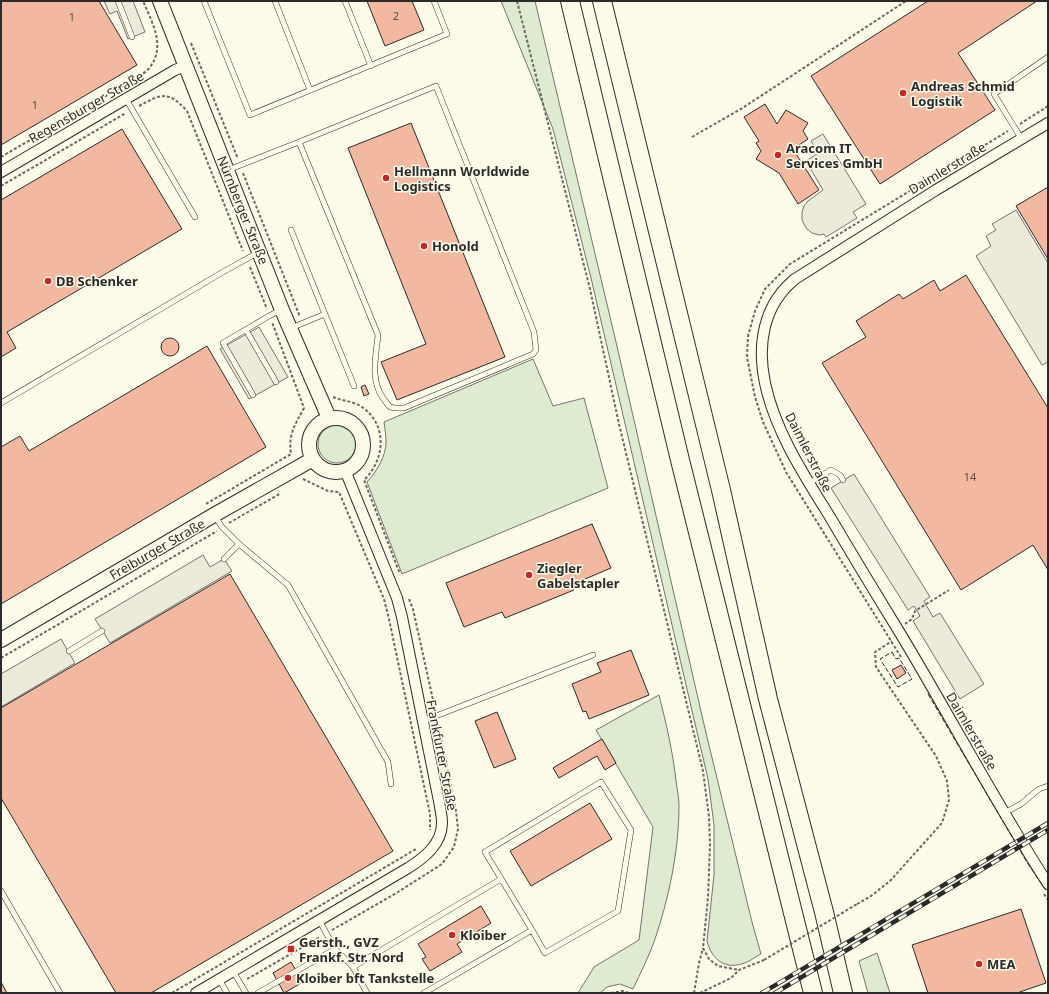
<svg xmlns="http://www.w3.org/2000/svg" width="1049" height="994" font-family="'Noto Sans',sans-serif">
	<style>
		.green { fill: #deebd1; stroke: #74746e }
		.parking { fill: #eceadb; stroke: #74746e }
		.building { fill: #f2b8a0; stroke: #2b2b2b }
		.lines { fill: none; stroke-linecap: round; stroke-linejoin: round }
		.lane-casing { stroke: #2b2b2b; stroke-width: 6 }
		.street-casing { stroke: #2b2b2b; stroke-width: 12 }
		.secondary-casing { stroke: #2b2b2b; stroke-width: 16 }
		.highway-casing { stroke: #2b2b2b; stroke-width: 20 }
		.path { stroke: #6a6964; stroke-width: 2; stroke-dasharray: 3 2; stroke-linecap: butt }
		.lane { stroke: #fdfbea; stroke-width: 5 }
		.street { stroke: #fdfbea; stroke-width: 10 }
		.secondary { stroke: #fdfbea; stroke-width: 14 }
		.highway { stroke: #fdfbea; stroke-width: 18 }
		.rail-casing { stroke: #2b2b2b; stroke-width: 4.5 }
		.rail { stroke: #fdfbea; stroke-width: 3; stroke-dasharray: 9; stroke-linecap: butt }
		.path-bridge { stroke: #6a6964; stroke-width: 2; stroke-dasharray: 3 2; stroke-linecap: butt }
		.fence { stroke: #2b2b2b; stroke-width: 1; stroke-dasharray: 5 2; stroke-linecap: butt }
		.poi-dot { fill: #c62828; stroke: #fdfbea; stroke-width: 1.5 }
		.labels { text-anchor: middle; stroke-width: 3; stroke-linejoin: round; paint-order: stroke }
		.number-label { font-size: 11px; fill: #5d4e48 }
		.poi-label { font-size: 13px; font-weight: bold; fill: #2b2b2b; stroke: #fdfbea; text-anchor: start }
		.street-label { font-size: 13px; fill: #2b2b2b; stroke: #fdfbea }
	</style>
	<rect width="100%" height="100%" fill="#fdfbea"/>
	<path class="green" d="M501,1H535L616,342L706,733L752,922L761,954C756,956 752,960 747,962C727,971 712,961 707,941L714,875V825L708,779L591,278L553,129Z
		M533,359L553,406L584,398L608,488L402,574L367,482C377,471 386,456 386,442C386,435 385,429 384,422Z
		M318 444a19 19 0 1 1 38 0a19 19 0 1 1-38 0Z
		M659,695C666,723 673,752 676,781C677,789 679,797 679,805C679,851 669,898 654,942C648,958 640,974 633,989L620,984L607,987L600,993H578L594,967L639,940L653,827L596,730Z
		M877,953L890,993H868L859,961Z"/>
	<path class="parking" d="M104,1H133L145,32L128,39L117,11L110,14Z
		M823,134L866,204L853,212L857,218L826,237L824,234L819,235L812,233L806,228L802,220V212L804,206L808,201L823,190L806,161L818,153L811,141Z
		M1016,210L1048,263V362L1042,365L976,256L991,246L986,236L996,230L992,224Z
		M259,327L288,377L249,399L220,349Z
		M854,474L930,597L924,601L926,605L933,617L940,613L984,684L960,699L913,621L920,616L914,606L908,610L831,488Z
		M203,555L210,567L224,559L232,571L110,643L95,619Z
		M61,639L75,663L1,707V674Z"/>
	<path class="building" d="M1,1H99L137,65L1,145Z
		M367,1H412L424,30L385,46Z
		M928,1H1037L958,53L995,110L880,184L811,76Z
		M765,104L777,124L786,110L808,123L803,131L808,139L793,149L819,190L798,204L779,173L756,159L761,151L756,143L759,141L744,117Z
		M411,123L505,357L397,400L381,362L426,344L348,148Z
		M122,129L182,229L7,332L16,348L1,357V200Z
		M1048,187V259L1016,206Z
		M966,275L1048,408V570L1033,545L961,590L822,363L866,337L856,321L899,294L903,299L934,280L940,291Z
		M161 347a9 9 0 1 1 18 0a9 9 0 1 1-18 0Z
		M207,346L266,447L1,604V447L20,436L29,451Z
		M365,385L369,394L364,396L361,387Z
		M592,524L611,568L571,585L574,590L505,618L502,612L464,627L446,583Z
		M230,574L393,851L151,993H116L1,798V708Z
		M631,650L649,695L589,719L586,711L583,712L572,684L601,672L597,663Z
		M901,665L906,673L897,679L892,670Z
		M497,712L516,759L494,768L475,721Z
		M602,739L616,763L605,770L597,756L559,778L553,768Z
		M590,803L612,839L531,886L510,851Z
		M481,906L491,923L457,944L462,952L430,971L422,959L426,957L418,944Z
		M1021,909L1046,983L1017,993H928L912,945Z
		M291,962L303,982L284,993L273,973Z
		M1,982L7,993H1Z"/>
	<g class="lines">
		<defs>
			<path id="lane" d="M118,1L132,37
				M204,1L250,115L447,34L434,1
				M275,1L310,90
				M345,1L371,66
				M126,99L195,217
				M1021,138L994,94L1048,57
				M228,170L299,142L436,86L534,332L536,350L533,354L404,408C400,408 393,409 389,406C387,404 385,400 383,398C370,380 376,356 378,335L299,142
				M291,230L354,386
				M291,328L325,314
				M246,330L276,382
				M253,395L223,343L269,316L281,310
				M1,403L223,272L259,252
				M809,483L831,470L840,475L843,480
				M215,516L222,527L239,544L288,585L388,762L391,784
				M224,559L239,544
				M69,651L102,631
				M423,721L593,655
				M1004,813L1021,804L1039,789L1048,786
				M1,891L60,993
				M319,920L335,949L353,967L367,993
				M353,967L501,879
				M233,971L246,993
				M219,979L227,993
				M258,993L335,949
				M424,993L532,930L545,953L618,911L631,830L601,782L485,852L532,930"/>
			<path id="street" d="M1048,123L936,190L795,279C763,305 757,345 765,383C775,431 804,475 830,517C853,556 876,594 900,633C950,716 995,802 1048,884
				M1,172L175,70L185,66
				M196,993L408,868C424,858 442,844 442,823C442,815 440,808 439,801L402,617L397,598L345,470"/>
			<path id="secondary" d="M160,1L282,310L329,418
				M309 445a27 27 0 1 1 54 0a27 27 0 1 1-54 0Z
				M1,640L214,515L313,459"/>
			<path id="highway" d="M570,1L680,460L813,993
				M602,1L721,490L768,699L824,912L843,993"/>
		</defs>
		<use href="#lane" class="lane-casing"/>
		<use href="#street" class="street-casing"/>
		<use href="#secondary" class="secondary-casing"/>
		<use href="#highway" class="highway-casing"/>
		<path class="path" d="M517,1L590,289L619,424L703,771L709,817L710,844L708,898L703,948L709,959L718,966L739,970
			M191,43L238,159
			M139,106C161,94 168,90 187,111L243,251
			M1020,124L1048,106
			M692,137L744,107L906,1
			M1,157L135,79C140,75 147,72 150,67C166,46 152,22 143,1
			M243,173L300,317
			M1,186L126,113
			M250,267L267,309
			M333,397C343,401 353,401 362,407C388,425 385,460 364,480L400,574
			M303,479L328,491L339,492L384,599L389,619L430,814V830
			M206,504L291,454C288,434 295,425 304,408L272,322
			M229,523L281,493
			M409,599L413,609L435,709
			M905,624L912,619L915,611L949,590
			M901,657L786,472L763,422L755,397L747,357L748,336L755,311L765,289L790,264L1008,131
			M1,658L217,531
			M1044,894L1048,900
			M857,904L871,896L890,881L942,823L949,800L947,781L936,756L876,667L875,652L892,641
			M332,930L398,892L442,864L454,847L458,829L456,811L438,723
			M247,979L320,937
			M172,993L416,849
			M611,993L623,991L628,993
			M694,993L699,963L703,948
			M700,993L731,978L739,970L764,960"/>
		<use href="#lane" class="lane"/>
		<use href="#street" class="street"/>
		<use href="#secondary" class="secondary"/>
		<use href="#highway" class="highway"/>
		<defs>
			<path id="rail" d="M762,993L1048,823
				M775,993L1048,830"/>
		</defs>
		<use href="#rail" class="rail-casing"/>
		<use href="#rail" class="rail"/>
		<path class="path-bridge" d="M764,960L857,904"/>
		<path class="fence" d="M892,652L896,659L899,658L912,679L898,687L880,659Z
			M928,694L1028,864L1048,893"/>
	</g>
	<g class="poi-dot">
		<circle cx="903" cy="93" r="4"/>
		<circle cx="778" cy="155" r="4"/>
		<circle cx="386" cy="178" r="4"/>
		<circle cx="424" cy="246" r="4"/>
		<circle cx="48" cy="281" r="4"/>
		<circle cx="529" cy="575" r="4"/>
		<circle cx="452" cy="935" r="4"/>
		<rect x="287" y="945" width="8" height="8" rx="2"/>
		<circle cx="979" cy="964" r="4"/>
		<circle cx="288" cy="978" r="4"/>
	</g>
	<g class="labels">
		<g class="number-label">
			<text x="396" y="20">2</text>
			<text x="72" y="21">1</text>
			<text x="35" y="109">1</text>
			<text x="970" y="481">14</text>
		</g>
		<g class="poi-label">
			<text x="911" y="91">Andreas Schmid<tspan x="911" dy="15">Logistik</tspan></text>
			<text x="786" y="153">Aracom IT<tspan x="786" dy="15">Services GmbH</tspan></text>
			<text x="394" y="176">Hellmann Worldwide<tspan x="394" dy="15">Logistics</tspan></text>
			<text x="432" y="251">Honold</text>
			<text x="56" y="286">DB Schenker</text>
			<text x="537" y="573">Ziegler<tspan x="537" dy="15">Gabelstapler</tspan></text>
			<text x="460" y="940">Kloiber</text>
			<text x="299" y="947">Gersth., GVZ<tspan x="299" dy="15">Frankf. Str. Nord</tspan></text>
			<text x="987" y="969">MEA</text>
			<text x="296" y="983">Kloiber bft Tankstelle</text>
		</g>
		<g class="street-label">
			<text transform="translate(86 107) rotate(-30)" y="5">Regensburger Straße</text>
			<text transform="translate(947 168) rotate(-31)" y="5">Daimlerstraße</text>
			<text transform="translate(243 210) rotate(68)" y="5">Nürnberger Straße</text>
			<text transform="translate(809 452) rotate(63)" y="5">Daimlerstraße</text>
			<text transform="translate(157 549) rotate(-30)" y="5">Freiburger Straße</text>
			<text transform="translate(972 731) rotate(60)" y="5">Daimlerstraße</text>
			<text transform="translate(442 755) rotate(79)" y="5">Frankfurter Straße</text>
		</g>
	</g>
	<rect width="1049" height="994" fill="none" stroke="#2b2b2b" stroke-width="4"/>
</svg>
